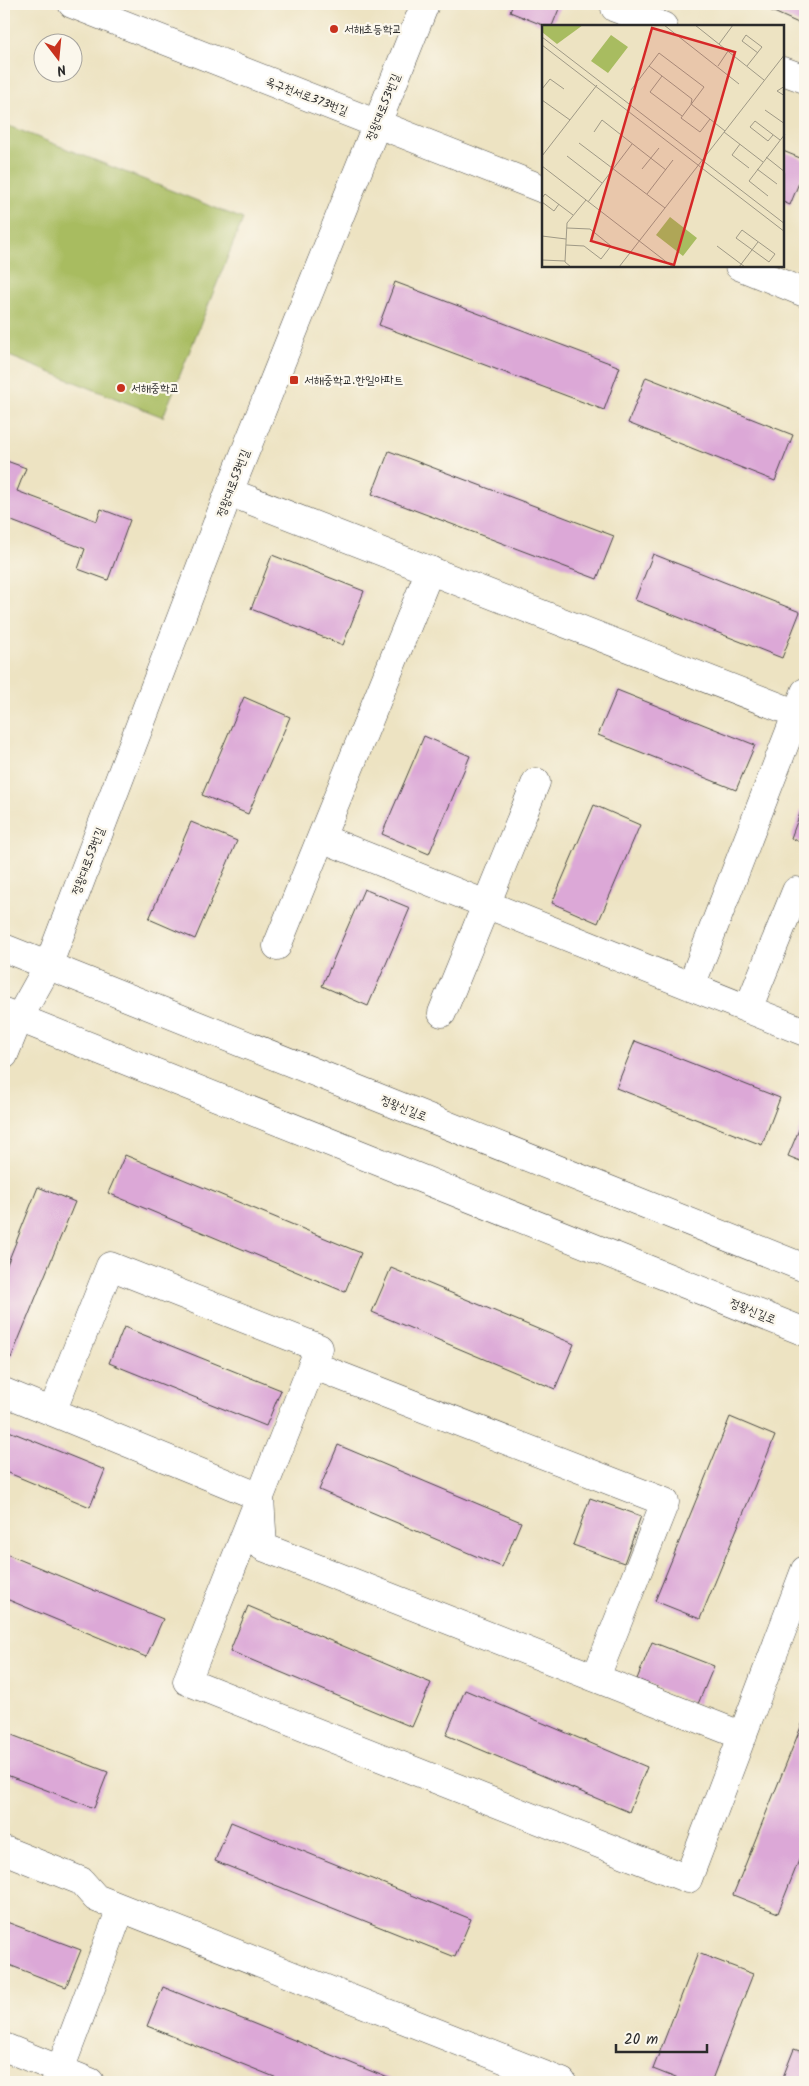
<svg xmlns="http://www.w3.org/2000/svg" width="809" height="2086" font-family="Kalam,'Poor Story',sans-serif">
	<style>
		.garden { fill: #a8bc60; stroke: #6a7446 }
		.building { fill: #dca8d7 }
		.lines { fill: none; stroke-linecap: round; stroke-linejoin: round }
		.minor-casing { stroke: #484742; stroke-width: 29 }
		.minor { stroke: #fff; stroke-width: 28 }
		.poi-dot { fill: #c8321e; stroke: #fbf7ec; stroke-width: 2 }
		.labels { text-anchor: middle; stroke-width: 4.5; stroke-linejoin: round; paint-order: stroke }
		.poi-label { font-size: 12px; fill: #2b2b2b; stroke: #fbf7ec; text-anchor: start }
		.street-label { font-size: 12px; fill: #2b2b2b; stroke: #fbf7ec }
		.inset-road { fill: none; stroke: #9f9986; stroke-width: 1 }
		.view { fill: #d62828; fill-opacity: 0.15; stroke: #d62828; stroke-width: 2.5 }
		.inset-edge { fill: none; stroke: #2b2b2b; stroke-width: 2.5 }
	</style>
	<rect width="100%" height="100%" fill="#fbf7ec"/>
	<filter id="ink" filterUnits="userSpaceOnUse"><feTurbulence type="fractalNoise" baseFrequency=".02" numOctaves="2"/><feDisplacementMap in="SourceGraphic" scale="10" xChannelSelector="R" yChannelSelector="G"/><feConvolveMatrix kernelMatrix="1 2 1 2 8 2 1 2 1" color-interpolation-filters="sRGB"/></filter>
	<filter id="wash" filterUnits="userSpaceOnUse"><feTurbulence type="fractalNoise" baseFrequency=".0096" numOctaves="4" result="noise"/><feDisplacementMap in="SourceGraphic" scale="20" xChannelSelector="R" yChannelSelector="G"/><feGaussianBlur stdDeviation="1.12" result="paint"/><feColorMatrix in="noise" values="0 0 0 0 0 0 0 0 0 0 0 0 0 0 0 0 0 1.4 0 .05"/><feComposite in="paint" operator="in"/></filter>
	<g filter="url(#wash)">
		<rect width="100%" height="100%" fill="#ede3c2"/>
		<path class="garden" d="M4,124L243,219L163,417L4,354Z"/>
		<g id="blocks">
			<path class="building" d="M513,4H561L552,26H545L510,12Z
				M756,4H805V26Z
				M783,151L805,160V168L790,205L783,202Z
				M395,282L620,367L604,410L379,325Z
				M646,377L793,435L775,481L628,423Z
				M389,451L614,536L597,579L372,494Z
				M4,460L26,468L17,491L97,521L101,509L130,520L108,580L78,569L85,549L4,518Z
				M653,554L800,612L782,658L635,600Z
				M272,555L364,591L343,645L251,609Z
				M617,690L755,745L736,790L598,735Z
				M244,697L290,717L248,814L202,795Z
				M424,736L470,756L429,854L382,834Z
				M805,800V844L791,838Z
				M594,805L640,825L598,923L552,903Z
				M191,822L237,841L195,939L149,919Z
				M364,889L410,908L368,1006L322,986Z
				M635,1041L780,1098L762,1145L616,1088Z
				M805,1115V1163L788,1156Z
				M125,1155L361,1253L345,1292L108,1193Z
				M38,1187L75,1202L11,1358L4,1355V1272Z
				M391,1268L574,1344L555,1389L372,1312Z
				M124,1327L281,1390L266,1426L109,1363Z
				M730,1417L775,1436L700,1619L655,1601Z
				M4,1429L105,1470L90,1507L4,1471Z
				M338,1445L521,1522L502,1567L319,1490Z
				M590,1498L641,1516L624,1563L573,1545Z
				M4,1553L163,1619L146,1657L4,1598Z
				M248,1606L431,1683L412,1727L230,1651Z
				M652,1642L714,1666L698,1704L637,1679Z
				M465,1690L647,1767L629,1812L446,1735Z
				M805,1717V1845L778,1913L733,1895Z
				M4,1732L108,1772L94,1808L4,1774Z
				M231,1822L471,1919L455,1957L215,1861Z
				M4,1921L81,1950L66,1987L4,1963Z
				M698,1953L753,1974L711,2082H686L653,2069Z
				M163,1987L398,2082H287L147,2026Z
				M794,2049L805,2053V2082H781Z"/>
		</g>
	</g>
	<g filter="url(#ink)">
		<use href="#blocks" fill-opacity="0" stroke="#484742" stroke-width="1"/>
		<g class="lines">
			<defs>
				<path id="minor" d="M72,4L543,189
					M617,4L615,8L663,26
					M783,71L805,79
					M739,266L805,293
					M229,492L805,717
					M321,838L805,1032
					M277,946L430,570
					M4,948L805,1268
					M691,986L805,692
					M748,1009L796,891
					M4,1012L805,1332
					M442,1013L536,782
					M4,1055L19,1018L48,966L229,492L425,4
					M312,1365L665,1502L596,1677
					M4,1392L260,1497L263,1547L743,1736
					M52,1412L110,1266L319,1348L187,1681L688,1879L805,1570
					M4,1850L81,1881L96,1898L562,2082
					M4,2047L90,2082
					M60,2070L121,1908"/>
			</defs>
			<use href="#minor" class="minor-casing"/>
			<use href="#minor" class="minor"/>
		</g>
	</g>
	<g class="poi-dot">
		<circle cx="334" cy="29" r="5"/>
		<rect x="289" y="375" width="10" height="10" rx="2.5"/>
		<circle cx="121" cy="388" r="5"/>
	</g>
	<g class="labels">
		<g class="poi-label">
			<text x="344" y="33">서해초등학교</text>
			<text x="304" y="384">서해중학교.한일아파트</text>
			<text x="131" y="392">서해중학교</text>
		</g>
		<g class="street-label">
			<text transform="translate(307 96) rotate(21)" y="4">옥구천서로373번길</text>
			<text transform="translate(383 107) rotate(-68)" y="4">정왕대로53번길</text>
			<text transform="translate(233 483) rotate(-69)" y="4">정왕대로53번길</text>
			<text transform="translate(88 861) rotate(-69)" y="4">정왕대로53번길</text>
			<text transform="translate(404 1108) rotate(22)" y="4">정왕신길로</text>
			<text transform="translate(753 1311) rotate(22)" y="4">정왕신길로</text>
		</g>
	</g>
	<g transform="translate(542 25)">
		<rect width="242" height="242" fill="#ede3c2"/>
		<path d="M0,0H41L15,19L0,7Z" fill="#a8bc60"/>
		<path d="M69,10L86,22L66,48L49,36ZM128,192L155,213L141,231L114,210Z" fill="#a8bc60"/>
		<path class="inset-road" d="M122,0L197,59M153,0L222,55M0,12L243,199M177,19L191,0M0,20L243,207M107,41L150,74L149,79L183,106M176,41L186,26M205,41L220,22L204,10L200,16L216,28M120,51L108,67L140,91M243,61L235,66L243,71M0,64L8,54L22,64M89,65L117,28L162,62L139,93L158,107L168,94M0,75L28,95M223,85L243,99M52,107L60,95L124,145M182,107L221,137M231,110L226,116L208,102L213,96L238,115M37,118L123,183M198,119L190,130L207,143M0,131L55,60M25,131L60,158M224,132L243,147M0,141L131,242M100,144L117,123M215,144L235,159M105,169L131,135M226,171L207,156L243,109M0,173L3,169L31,190M0,177L12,186L17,179M46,177L90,119M200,205L233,229L227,237L194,213ZM0,211L24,214M24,220L42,221L59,234L69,221L48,204L25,203M175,221L203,242M0,235L23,236M29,242L23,237L25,198L44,175M77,242L243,29M197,242L216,217"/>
		<path class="view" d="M110,3L193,27L132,240L49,216Z"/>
		<rect width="242" height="242" class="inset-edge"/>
	</g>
	<rect width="809" height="2086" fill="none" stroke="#fbf7ec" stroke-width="20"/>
	<g transform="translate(58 58) rotate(164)"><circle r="24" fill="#fbf7ec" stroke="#a8a59f"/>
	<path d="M0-4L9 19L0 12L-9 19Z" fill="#c8321e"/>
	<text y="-8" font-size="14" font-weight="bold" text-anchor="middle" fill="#2b2b2b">N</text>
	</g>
	<path d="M616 2044v8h91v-8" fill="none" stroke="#2b2b2b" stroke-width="2.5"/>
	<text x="624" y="2044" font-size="15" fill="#2b2b2b" stroke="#fbf7ec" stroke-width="4" paint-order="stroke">20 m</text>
</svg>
